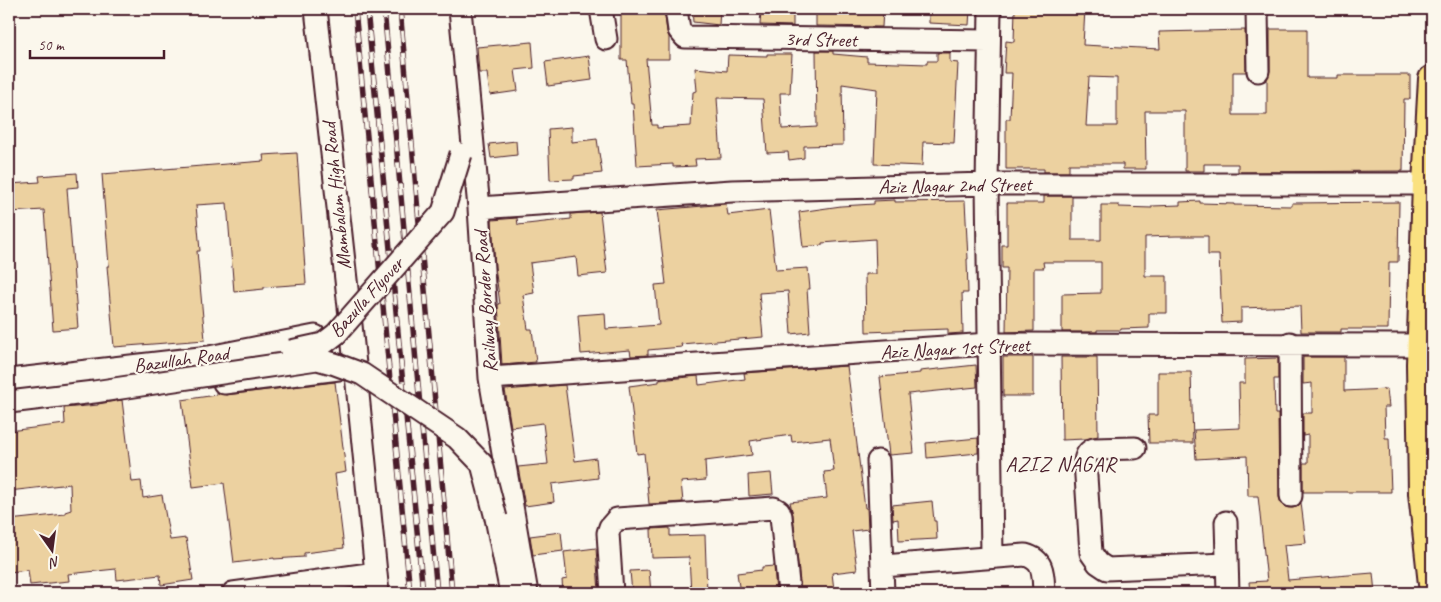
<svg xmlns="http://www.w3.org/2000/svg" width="1441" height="602" font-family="Caveat,sans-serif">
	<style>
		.building { fill: #ecd1a0; stroke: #4a1f2b; fill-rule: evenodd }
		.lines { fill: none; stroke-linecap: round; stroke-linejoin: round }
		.minor-casing { stroke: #4a1f2b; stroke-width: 25 }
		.major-casing { stroke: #4a1f2b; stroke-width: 30 }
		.minor { stroke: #fbf7ec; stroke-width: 21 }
		.major { stroke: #fae180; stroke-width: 26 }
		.rail-casing { stroke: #4a1f2b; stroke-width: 5.5 }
		.rail { stroke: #fbf7ec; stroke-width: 4; stroke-dasharray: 11; stroke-linecap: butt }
		.minor-bridge-casing { stroke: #4a1f2b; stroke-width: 25; stroke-linecap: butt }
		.minor-bridge { stroke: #fbf7ec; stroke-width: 21 }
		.labels { text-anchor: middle; stroke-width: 4.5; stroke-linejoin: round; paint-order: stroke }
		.street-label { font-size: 20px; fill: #4a1f2b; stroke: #fbf7ec }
		.neighbourhood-label { font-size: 21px; letter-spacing: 1px; fill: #4a1f2b; stroke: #fbf7ec }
	</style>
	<rect width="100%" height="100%" fill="#fbf7ec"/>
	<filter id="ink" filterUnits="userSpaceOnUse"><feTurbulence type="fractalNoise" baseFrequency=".02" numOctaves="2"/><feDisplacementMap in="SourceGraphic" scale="10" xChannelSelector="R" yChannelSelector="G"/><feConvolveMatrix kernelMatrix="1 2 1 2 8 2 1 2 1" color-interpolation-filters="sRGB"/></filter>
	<g filter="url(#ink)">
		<path class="building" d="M621,9H664L667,32L669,37V59H646L652,125H657V128L691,126L693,92L697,91L695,68L727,71L728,55L767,56V54H792L790,93H780L782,129L817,127L816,51H833V54L867,57V62L927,64V61H937V53H950V62L958,63L954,143L923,142L922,166L874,164L877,89L842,84L843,145L804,146V158L789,160L788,152L767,153L763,99L717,98L721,158L695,159L696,166L673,167V164L637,166L633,104H631L627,60H621Z
			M692,9H720L719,25L693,22Z
			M761,9H793V26L760,25Z
			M816,9H883L882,27L816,26Z
			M929,9H970L969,25L929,23Z
			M1015,9H1085L1083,45L1160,49L1159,32L1245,30L1246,72H1233V115H1267V79L1270,71V29H1307V78H1338V75H1410V99H1404L1403,171L1238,172V164H1204V171H1185V111H1145L1146,169H1123V164H1069V172H1044V169H1006V119H1010L1012,73H1004L1006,41L1014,42ZM1089,77L1117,78V126H1086Z
			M532,42L534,68L515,70L518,91L490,95L487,73H479L477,47Z
			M589,56L592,80L548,86L545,62Z
			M572,127V142L597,139L602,173L574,176V179L550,180L548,129Z
			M516,141L517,155L491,158L489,144Z
			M297,153L306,284L264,287V289L234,292L227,203L196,205L200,251H197L205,340L114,347L107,266H109L102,174L264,161L263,155Z
			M77,173L78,187L67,188L78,328L53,330L44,210L9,212V184L40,182L39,176Z
			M1044,196H1072V240H1101V205H1119V207L1152,208V206L1180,205V202L1200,201V203L1234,204V205L1292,206V203L1399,202L1398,262H1389L1388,329H1341V332H1301L1300,306L1241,308V322L1222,323L1219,255H1208V236H1176L1145,237V276H1167V313H1149V328L1121,329V330H1097V332H1062V294L1101,293V262H1043L1044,268H1034V331L1006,332L1007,268H1002V245H1007V203H1044Z
			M895,200V202L965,201L968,259H967L968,293H962L963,333L948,334V329L866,332L865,274H876L875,239L822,243V245L803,247L799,212L841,206L874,204V201Z
			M726,204L728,215L769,210L776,270L808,268L810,289H807L810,332L791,334L788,291L759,293L763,337L681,344L682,347L648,350V355L631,356L630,350L581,354L578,315L605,313L606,329L659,325L655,285L666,284L657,210Z
			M600,212L607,273L578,276L576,257L530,263L534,293L523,295L528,329H532L536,362L502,365L498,304H500L495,267L492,220L517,218L518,225L571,219V214Z
			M1003,357H1033V396H1003Z
			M1061,357H1097L1098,436L1085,439L1062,440Z
			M1303,357H1344V391L1387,389L1389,407H1384L1385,438H1389L1391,492H1303V463H1308V435L1303,436V413H1312V383L1303,384Z
			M1278,358V379H1274L1275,414H1278L1279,497L1281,503L1285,507L1292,508L1297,507L1301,503L1306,543L1284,545L1288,580L1373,573L1375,593H1250L1249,582L1267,581L1258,496H1248L1247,456L1196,459L1194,430L1240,428L1239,383H1245V359Z
			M976,365L977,387L908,394L914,453L889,455L880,377L920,373V371Z
			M847,366L865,508H867L868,529L852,531L857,570L832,573L834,590L801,593L793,515L790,502L827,498L824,472L834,471L830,438L792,442L791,435L750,441L752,455L705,461L706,480L681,482L683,502L649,504L644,453L637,454L629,386L659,382V380L698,376L699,385L745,379L744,373Z
			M1158,372H1191L1193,443H1149L1148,415H1158Z
			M335,382L346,472L335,474L344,548L304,553V557L274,559V558L234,563L224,483L193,487L182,400L216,395V392L226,395Z
			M565,385L575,461L596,458L598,478L552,484L554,502L525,506L518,467L548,464L543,423L511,427L505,390Z
			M122,400L132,482L141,481L143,498L162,495L170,540L186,538L193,580L161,585L160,575L117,580L116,569L68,574L69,581L30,585L28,570L9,572V520L65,514V512L71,510L70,484L9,491V431L65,424L64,408L98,405V404Z
			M978,438V453L927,458L926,443Z
			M771,473L773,494L749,496L748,475Z
			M932,501L934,521H936L937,539L899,541L898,519L893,520L892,505Z
			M670,528V536L705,535L707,593H691L689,557L652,558L651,529Z
			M561,532L563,551L533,555L530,536Z
			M596,548L599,593H563L562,580L567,579L564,552Z
			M774,566L776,593H740L737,573L762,570V567Z
			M649,570L651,593H632L630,571Z"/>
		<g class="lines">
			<defs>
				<path id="minor" d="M316,9L351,325L378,593
					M460,9L479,208L490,378L527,593
					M601,9L606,39
					M676,9L679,30L685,37L988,41
					M990,9L987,184L992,557
					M1257,9L1258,71
					M479,208L732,191L987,184H1432
					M1290,343L1291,496
					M490,378L989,344L1421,345
					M9,380L209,357L315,336
					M224,383L347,368
					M1135,448L1094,449C1088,451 1086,455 1085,461L1091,553L1098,563L1107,569L1226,564
					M878,461L883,593
					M496,518L511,593
					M1226,522L1228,593
					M883,566L1025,555C1045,560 1043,576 1044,593
					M233,593L376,573
					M612,593L608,533L610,527L617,519L774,508L779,511L781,516L789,593"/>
				<path id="major" d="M1432,79L1426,184L1420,364L1422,493L1432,584"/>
			</defs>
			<use href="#minor" class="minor-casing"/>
			<use href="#major" class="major-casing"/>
			<use href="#minor" class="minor"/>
			<use href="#major" class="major"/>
			<defs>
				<path id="rail" d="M355,9L410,593
					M367,9L423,593
					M384,9L437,593
					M400,9L452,593"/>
			</defs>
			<use href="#rail" class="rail-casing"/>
			<use href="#rail" class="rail"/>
			<defs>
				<path id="minor-bridge" d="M291,351L323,344L336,334L443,212L461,154
					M9,402L94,392L317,359L335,364L362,374L457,438L482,464L496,518"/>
			</defs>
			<use href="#minor-bridge" class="minor-bridge-casing"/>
			<use href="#minor-bridge" class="minor-bridge"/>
		</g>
	</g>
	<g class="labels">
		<g class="street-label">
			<text transform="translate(821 39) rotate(1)" y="7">3rd Street</text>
			<text transform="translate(955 185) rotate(-1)" y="7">Aziz Nagar 2nd Street</text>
			<text transform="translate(336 196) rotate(-96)" y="7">Mambalam High Road</text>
			<text transform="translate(366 297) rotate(-48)" y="7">Bazulla Flyover</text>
			<text transform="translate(485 302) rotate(-94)" y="7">Railway Border Road</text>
			<text transform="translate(955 348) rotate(-3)" y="7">Aziz Nagar 1st Street</text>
			<text transform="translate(181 359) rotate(-8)" y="7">Bazullah Road</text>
		</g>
		<g class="neighbourhood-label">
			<text x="1061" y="471">AZIZ NAGAR</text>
		</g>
	</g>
	<rect width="1441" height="602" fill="none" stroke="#fbf7ec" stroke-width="30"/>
	<rect x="15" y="15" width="1411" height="572" fill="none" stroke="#4a1f2b" stroke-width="2" filter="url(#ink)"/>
	<g transform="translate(52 550) rotate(166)" stroke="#fbf7ec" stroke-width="4" paint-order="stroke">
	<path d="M0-4L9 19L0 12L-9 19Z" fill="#4a1f2b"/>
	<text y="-8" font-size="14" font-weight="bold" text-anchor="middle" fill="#4a1f2b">N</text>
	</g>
	<path d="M30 50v8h134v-8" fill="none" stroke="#4a1f2b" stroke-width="2.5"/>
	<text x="38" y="50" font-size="15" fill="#4a1f2b" stroke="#fbf7ec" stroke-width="4" paint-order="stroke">50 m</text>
</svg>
